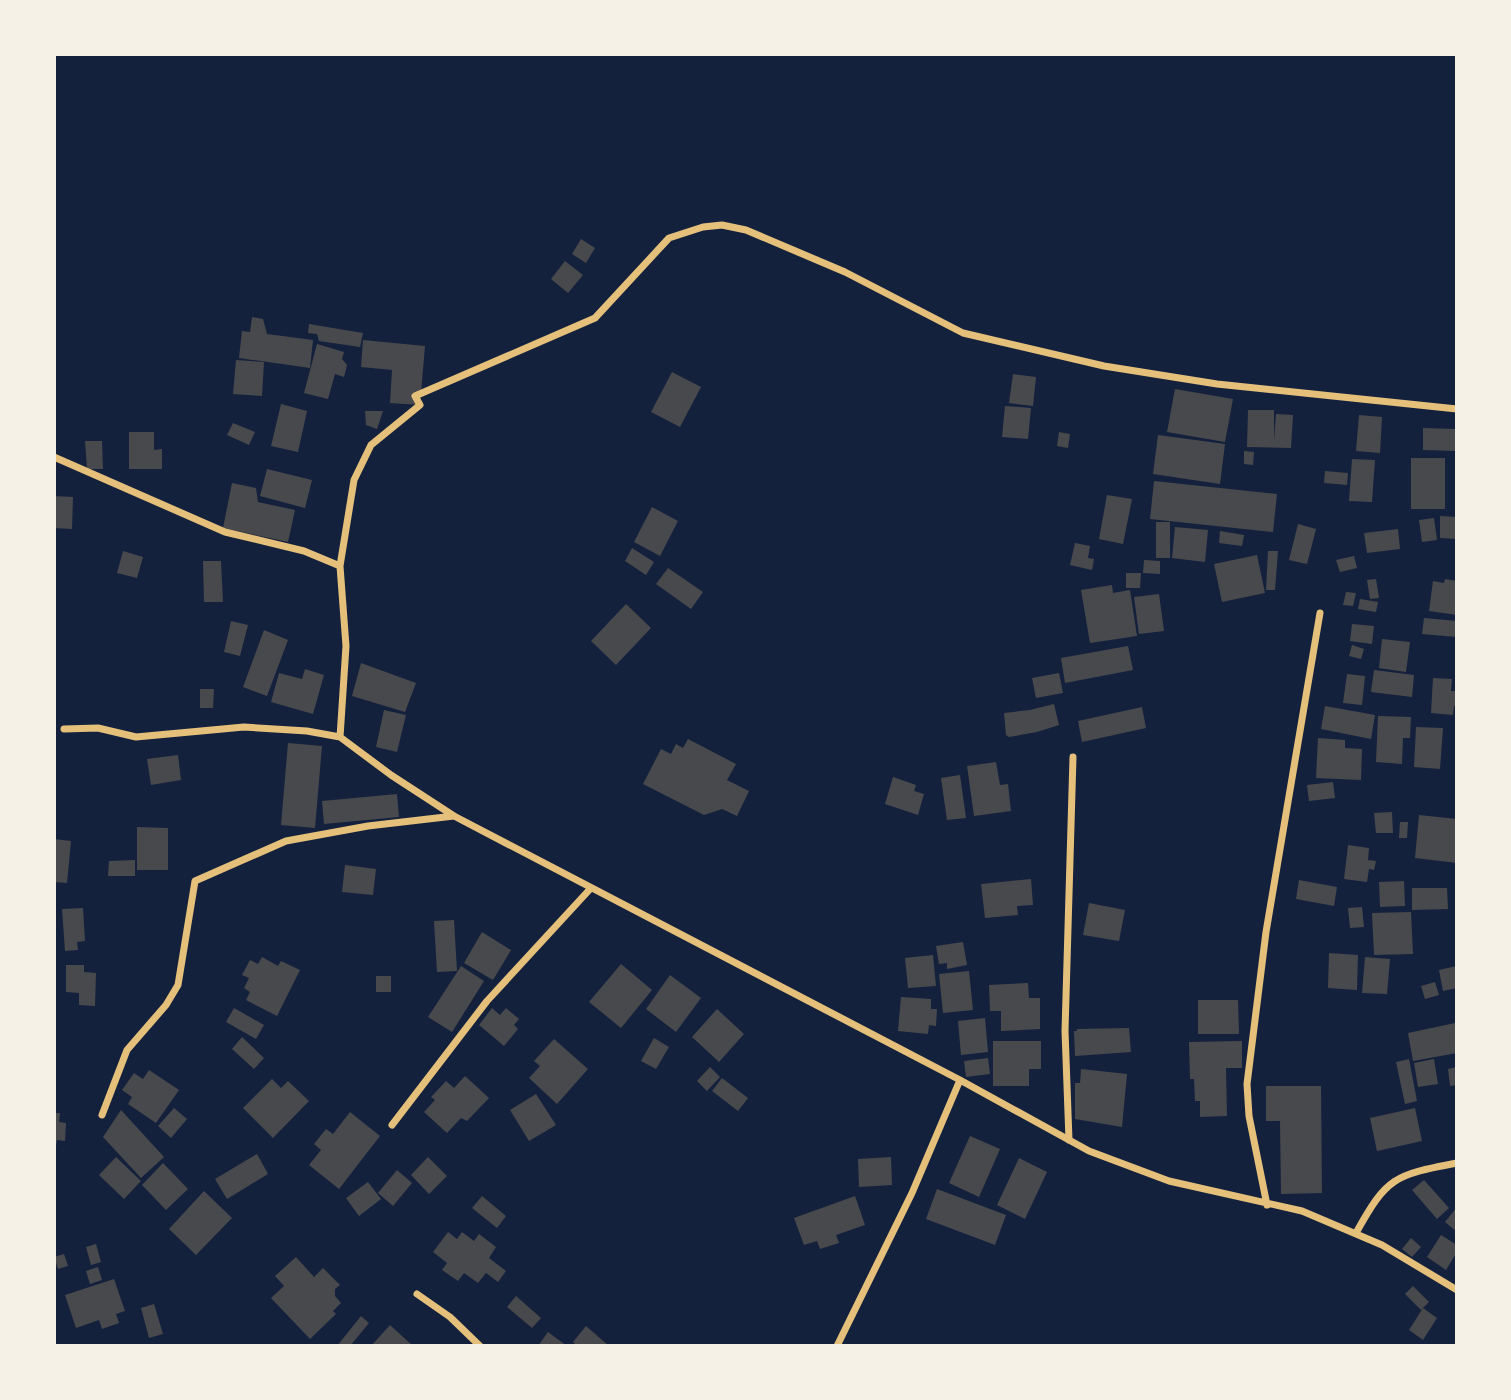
<svg xmlns="http://www.w3.org/2000/svg" width="1511" height="1400" font-family="'Fira Sans',sans-serif">
	<style>
		.building { fill: #48494c }
		.lines { fill: none; stroke-linecap: round; stroke-linejoin: round }
		.minor { stroke: #e5c07b; stroke-width: 7 }
	</style>
	<rect width="100%" height="100%" fill="#14213d"/>
	<path class="building" d="M581,239L595,248L586,263L572,254Z
		M565,261L583,275L568,293L551,279Z
		M252,317L263,319L267,334L313,340L310,368L239,358L242,331L250,332Z
		M309,324L363,333L360,347L319,341L317,334L308,333Z
		M363,340L425,346L420,405L390,403L392,370L361,367Z
		M317,344L344,352L342,359L347,365L344,377L335,374L328,399L304,393Z
		M236,360L264,362L262,396L233,394Z
		M672,372L701,387L680,427L651,412Z
		M1013,374L1036,377L1033,406L1009,403Z
		M1175,389L1233,399L1225,442L1167,432Z
		M281,404L307,411L298,452L271,446Z
		M1005,406L1031,408L1028,439L1002,437Z
		M1248,410H1274V440L1276,414L1293,415L1291,448L1247,447Z
		M365,411H383L377,429L366,425Z
		M1359,415L1382,417L1380,453L1356,451Z
		M233,423L255,432L249,445L227,435Z
		M1423,428L1457,429V451L1423,450Z
		M129,432H154V450L162,449V469H129Z
		M1059,432L1070,434L1068,448L1057,446Z
		M1158,435L1225,444L1220,484L1153,474Z
		M85,441H102L103,469H87Z
		M1244,451L1254,452L1253,465L1244,464Z
		M1411,458H1445V509H1411Z
		M1352,459L1375,460L1372,502L1349,501Z
		M267,469L312,480L305,508L260,496Z
		M1325,471L1348,473L1347,485L1324,483Z
		M1154,481L1277,494L1273,532L1150,519Z
		M232,483L256,488L258,502L295,510L288,542L223,528Z
		M1107,495L1132,499L1123,544L1099,539Z
		M54,496L73,497L72,529L54,528Z
		M652,507L678,521L660,556L634,542Z
		M1440,516L1457,517V539L1440,538Z
		M1434,518L1437,540L1422,542L1419,520Z
		M1156,522H1170V558H1156Z
		M1298,524L1316,529L1307,564L1289,560Z
		M1175,527L1208,530L1205,562L1172,558Z
		M1398,529L1400,549L1367,553L1364,533Z
		M1220,531L1244,535L1242,546L1219,543Z
		M1075,543L1090,546L1088,558L1094,559L1092,570L1070,565Z
		M632,548L654,562L646,575L625,561Z
		M123,551L143,557L137,578L117,573Z
		M1268,551H1278L1275,590H1266Z
		M1257,555L1265,593L1222,602L1214,564Z
		M1354,556L1357,568L1340,572L1336,560Z
		M1144,560L1160,561V574L1143,573Z
		M203,561H221L223,602H204Z
		M668,568L703,592L691,609L656,584Z
		M1126,573H1141L1140,588H1126Z
		M1376,579L1379,598L1370,599L1367,580Z
		M1445,579L1457,581V615L1429,611L1433,581L1444,583Z
		M1112,585L1113,593L1130,590L1137,636L1090,643L1081,590Z
		M1346,592L1356,593L1353,606L1343,605Z
		M1159,594L1164,631L1139,634L1134,597Z
		M1360,599L1378,602L1376,612L1358,609Z
		M626,604L651,628L616,665L591,641Z
		M1424,618L1457,621V637L1422,634Z
		M231,621L248,625L240,656L224,652Z
		M1352,624L1374,626L1372,644L1350,641Z
		M264,630L288,640L267,696L243,687Z
		M1382,639L1410,642L1406,672L1379,668Z
		M1352,645L1364,649L1361,659L1349,656Z
		M1128,646L1133,670L1065,683L1061,658Z
		M361,663L416,683L405,712L352,696Z
		M305,669L324,675L313,714L271,702L279,673L302,679Z
		M1374,670L1414,675L1412,697L1371,692Z
		M1059,673L1063,693L1036,698L1032,678Z
		M1347,674L1365,676L1362,705L1343,703Z
		M1433,678L1452,679L1451,691H1457V706H1454L1453,715L1431,713Z
		M200,689H214L213,708H200Z
		M1054,704L1059,725L1037,732L1009,737L1006,735L1004,713L1030,710Z
		M1325,706L1375,715L1371,739L1321,729Z
		M1142,707L1146,728L1082,742L1078,721Z
		M384,710L406,715L397,752L376,747Z
		M1378,716L1411,717L1410,738H1403L1402,764L1376,762Z
		M1416,727L1443,728L1440,769L1414,767Z
		M1318,738L1345,740V748L1362,749L1361,780L1316,778Z
		M688,739L736,764L727,780L749,791L737,816L722,809L704,815L643,784L661,749L671,754L676,744L683,748Z
		M288,743L322,746L315,828L281,825Z
		M178,755L181,780L151,785L147,759Z
		M996,762L1000,785L1008,784L1011,811L974,816L967,766Z
		M960,775L966,818L947,820L941,778Z
		M893,777L916,785L914,791L924,794L918,815L885,804Z
		M1333,782L1335,798L1309,801L1307,785Z
		M397,794L399,817L324,824L322,801Z
		M1392,812L1393,833H1376L1374,813Z
		M1419,815L1457,819V863L1415,858Z
		M1400,822H1408L1407,838H1399Z
		M137,827L168,828V870H137Z
		M54,839L71,841L67,883L54,882Z
		M1348,845L1369,848L1368,860L1376,861L1374,870L1369,869L1367,882L1344,879Z
		M135,860V876H108L109,861Z
		M345,865L376,869L373,895L342,892Z
		M1031,879L1033,905L1017,906L1018,915L985,918L981,884Z
		M1299,880L1337,887L1334,906L1296,899Z
		M1404,881L1405,906L1380,907L1379,882Z
		M1412,888H1447L1448,909L1412,910Z
		M1089,903L1125,910L1119,941L1083,935Z
		M1362,907L1364,927L1350,928L1348,908Z
		M83,908L85,941L77,942L78,950L65,951L62,909Z
		M1411,912L1413,954L1374,955L1372,913Z
		M454,920L457,971L437,972L434,921Z
		M482,932L511,950L493,980L464,963Z
		M963,942L967,965L947,969V963L939,964L936,946Z
		M1329,953L1358,955L1357,990L1328,988Z
		M933,955L936,986L908,988L905,958Z
		M262,957L278,966L281,961L300,970L277,1016L246,1000L250,992L244,988L249,978L242,975L250,960L258,964Z
		M1365,957L1390,959L1387,994L1362,993Z
		M621,964L652,990L621,1028L589,1002Z
		M66,965H84V972L96,973L95,1006L79,1005V993L66,992Z
		M461,966L484,981L452,1032L428,1017Z
		M1457,966V988L1443,991L1439,970Z
		M969,971L973,1010L943,1013L939,974Z
		M670,975L701,998L676,1032L646,1009Z
		M376,976H391V992H376Z
		M1435,982L1439,995L1425,999L1421,986Z
		M1028,983L1029,998H1040V1029L1001,1031V1011H990L989,985Z
		M901,997L931,999V1009H937L936,1026L929,1025L928,1034L898,1031Z
		M1198,1000H1238L1239,1034H1198Z
		M234,1008L264,1025L256,1039L226,1022Z
		M492,1008L500,1015L506,1008L519,1019L514,1025L518,1029L504,1046L479,1025Z
		M717,1009L744,1034L719,1062L692,1037Z
		M985,1018L988,1052L961,1055L958,1021Z
		M1455,1023L1457,1053L1413,1061L1408,1033Z
		M1129,1028L1131,1052L1075,1056L1074,1031H1077V1029Z
		M242,1037L264,1058L254,1069L232,1049Z
		M654,1038L669,1047L656,1069L641,1061Z
		M554,1039L588,1069L557,1104L529,1078L540,1066L534,1061Z
		M993,1041H1041V1069H1029V1086H993Z
		M1242,1041V1068H1226L1227,1116L1200,1117V1101H1195L1194,1079H1190L1189,1042Z
		M988,1058L990,1074L966,1077L964,1061Z
		M1409,1059L1417,1101L1405,1104L1396,1062Z
		M1434,1059L1438,1084L1418,1087L1414,1063Z
		M710,1067L720,1077L707,1091L697,1081Z
		M1457,1067V1085L1450,1086L1448,1069Z
		M1081,1069L1127,1074L1122,1127L1075,1119V1083H1080Z
		M149,1070L179,1090L156,1123L128,1104L132,1097L122,1090L134,1073L143,1079Z
		M465,1076L489,1098L467,1121L461,1118L447,1133L424,1112L435,1100L431,1097L446,1081L454,1088Z
		M722,1078L748,1098L738,1111L712,1091Z
		M272,1079L281,1088L288,1081L309,1101L273,1138L243,1108Z
		M1266,1086H1321L1322,1193L1281,1194L1280,1121H1266Z
		M536,1094L556,1125L529,1141L510,1110Z
		M174,1108L187,1119L171,1138L158,1126Z
		M1415,1108L1422,1141L1377,1151L1370,1118Z
		M121,1110L164,1157L141,1178L103,1137Z
		M350,1112L380,1136L339,1189L309,1165L321,1150L314,1144L326,1129L333,1134Z
		M54,1113H60L59,1122L66,1123L65,1141L57,1140L56,1146H54Z
		M970,1136L1000,1149L979,1197L949,1183Z
		M257,1154L268,1174L227,1199L215,1179Z
		M116,1157L141,1181L124,1199L99,1175Z
		M428,1157L447,1176L429,1194L411,1175Z
		M891,1157L892,1185L859,1187L858,1159Z
		M1019,1158L1047,1172L1025,1219L997,1205Z
		M163,1163L188,1189L166,1210L142,1185Z
		M397,1170L412,1183L393,1206L378,1193Z
		M1424,1180L1449,1208L1437,1219L1412,1190Z
		M368,1182L381,1199L359,1216L346,1198Z
		M937,1189L1006,1215L995,1245L926,1219Z
		M204,1191L232,1218L196,1255L169,1229Z
		M482,1196L506,1216L497,1228L472,1208Z
		M855,1196L865,1225L836,1235L839,1243L820,1249L817,1241L804,1245L794,1218Z
		M1457,1207V1232L1445,1222Z
		M448,1232L457,1239L462,1232L474,1241L479,1234L496,1247L489,1258L506,1271L498,1282L486,1273L478,1283L464,1273L458,1281L442,1270L447,1263L433,1252Z
		M1441,1235L1457,1245V1252L1446,1270L1427,1257Z
		M1411,1238L1421,1247L1412,1257L1402,1249Z
		M96,1244L101,1262L91,1265L86,1247Z
		M64,1254L68,1266L58,1269L54,1257Z
		M296,1257L314,1277L323,1268L340,1285L335,1289V1296L341,1303L333,1311L336,1314L310,1339L271,1298L284,1286L275,1276Z
		M98,1267L102,1280L90,1284L86,1271Z
		M114,1279L125,1311L116,1314L119,1323L102,1329L99,1320L76,1328L65,1295Z
		M1413,1286L1429,1302L1421,1310L1405,1294Z
		M516,1296L541,1318L532,1328L507,1307Z
		M154,1304L163,1334L149,1338L141,1308Z
		M1423,1308L1437,1318L1423,1340L1409,1330Z
		M361,1316L369,1323L350,1346H337Z
		M390,1325L413,1346H371Z
		M586,1326L609,1346H577L573,1342Z
		M548,1332L567,1346H538Z"/>
	<g class="lines">
		<path class="minor" d="M54,457L225,532L304,551L340,566
			M64,729L98,728L136,737L244,727L307,731L340,737L391,775L454,816L960,1080L1089,1151L1169,1181L1302,1211L1382,1245L1457,1290
			M340,737L346,646L340,566L354,480L371,445L420,405L415,396L595,318L669,238L703,227L722,225L746,230L845,272L963,333L1104,366L1217,384L1457,409
			M102,1115L127,1050L166,1005L178,985L195,881L286,841L368,826L454,816
			M392,1125L487,1001L591,888
			M1069,1140L1065,1031L1073,757
			M1267,1205L1249,1116L1247,1084L1266,932L1320,613
			M1356,1233C1387,1177 1394,1175 1457,1163
			M417,1294L450,1317L480,1346
			M837,1346L912,1193L960,1080"/>
	</g>
	<rect width="1511" height="1400" fill="none" stroke="#f6f1e7" stroke-width="112"/>
</svg>
